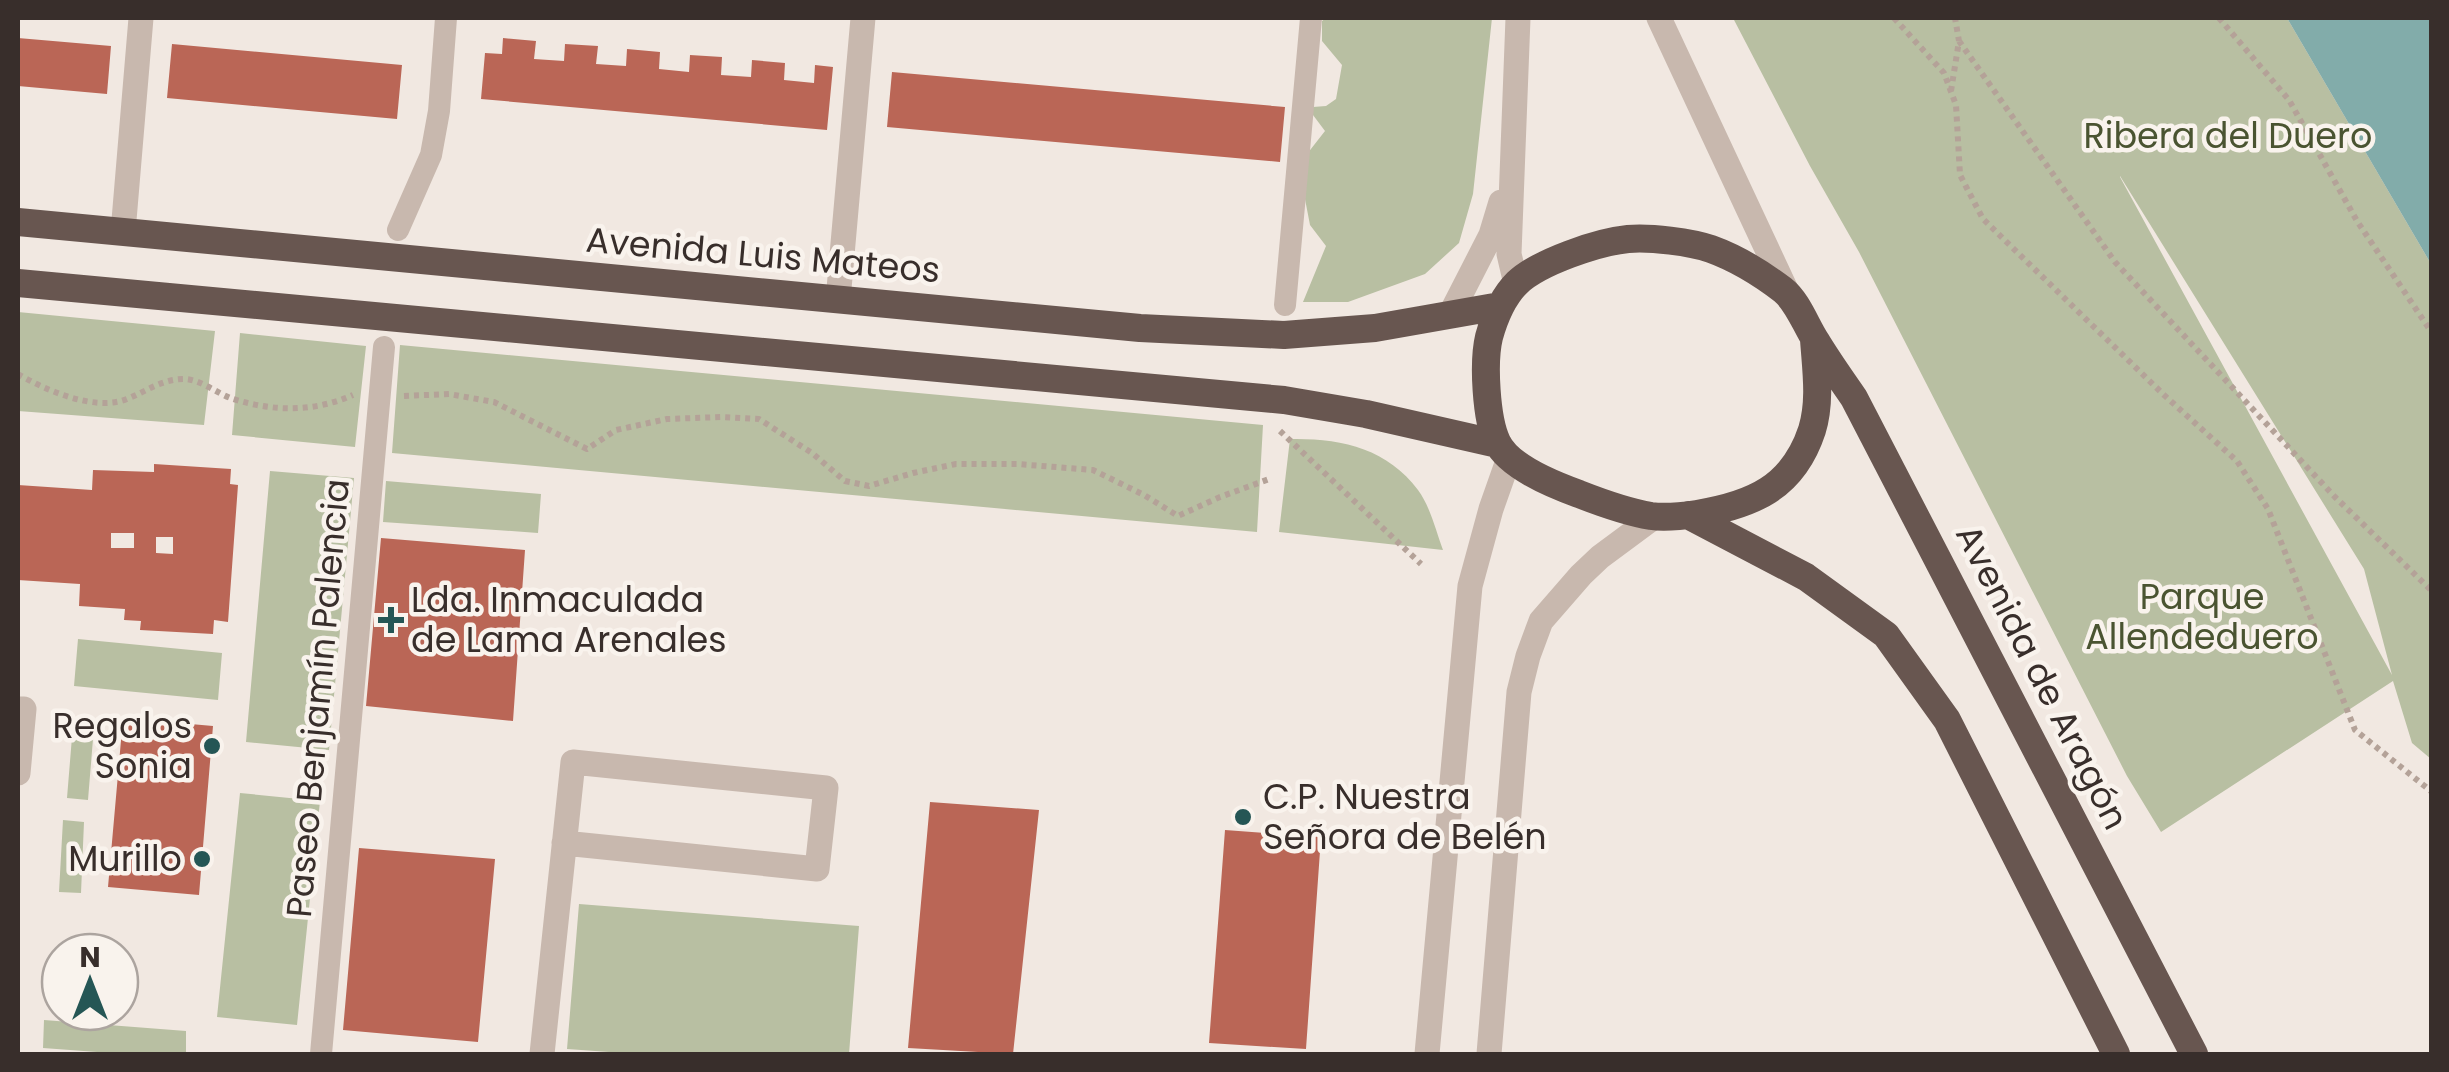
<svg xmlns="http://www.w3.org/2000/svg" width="2449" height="1072" font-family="Poppins,sans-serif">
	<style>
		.green { fill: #b8bfa2; fill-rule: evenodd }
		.water { fill: #82acaa }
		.building { fill: #ba6656; fill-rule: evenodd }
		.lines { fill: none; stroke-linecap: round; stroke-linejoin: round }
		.path { stroke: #b4a298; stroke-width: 6; stroke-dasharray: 5 5; stroke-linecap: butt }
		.pedestrian { stroke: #c8b8ae; stroke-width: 22 }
		.minor { stroke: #c8b8ae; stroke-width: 25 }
		.tertiary { stroke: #c8b8ae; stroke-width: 25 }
		.trunk { stroke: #685650; stroke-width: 28 }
		.poi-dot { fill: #255655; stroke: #f9f3ed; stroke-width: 4 }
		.labels { text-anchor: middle; stroke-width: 9; stroke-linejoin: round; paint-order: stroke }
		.park-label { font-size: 35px; fill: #4a5431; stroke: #f9f3ed }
		.street-label { font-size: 35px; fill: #382e2b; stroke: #f9f3ed }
		.poi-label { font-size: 35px; fill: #382e2b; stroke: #f9f3ed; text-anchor: start }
	</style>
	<rect width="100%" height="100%" fill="#f1e8e1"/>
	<path class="green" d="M1326,18H1492L1473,194L1459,243L1425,274L1348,302H1303L1326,246L1310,225L1305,199L1307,154L1325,131L1313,115V107L1326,106L1336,99L1342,65L1322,41V21Z
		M1733,18H2287L2431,264V759L2412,743L2393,681L2161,832L2127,776L1859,252L1810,166ZM2120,176L2364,569L2392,675L2120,177Z
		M18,312L215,331L204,425L18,411Z
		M240,333L366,346L355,447L232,435Z
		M400,345L1263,425L1257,532L392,453Z
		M1290,439C1340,438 1387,448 1418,490C1430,506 1436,531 1443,550L1279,532Z
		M270,471L354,478L329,750L246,742Z
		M386,481L541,494L538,533L383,522Z
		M78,639L222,653L218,700L74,686Z
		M72,737L93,739L88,800L67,798Z
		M240,793L320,801L297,1025L217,1017Z
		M63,820L84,822L81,893L59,892Z
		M579,904L859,926L849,1054H637L567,1049Z
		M44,1020L186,1031V1054H124L43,1048Z"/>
	<path class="water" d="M2287,18H2429L2431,20V264Z"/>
	<path class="building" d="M18,38L111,46L107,94L18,86Z
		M503,38L536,41L534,59L564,61L565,44L598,46L596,64L626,66L627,49L660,52L659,69L689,72L690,55L722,57L721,75L751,77L752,60L785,63L784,80L814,83L815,65L833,67L827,130L481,99L485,53L502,54Z
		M172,44L402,65L397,119L167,98Z
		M892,72L1285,107L1280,162L887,127Z
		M154,464L231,469L230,484L238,485L228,622L214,620L213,634L140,630L141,621L124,620L125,609L79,606L80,584L18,580V485L92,490L93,470L154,472ZM111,533H134V548H111ZM156,537H173V554L156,553Z
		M381,538L525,550L513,721L366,706Z
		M123,718L213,726L199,895L108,887Z
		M930,802L1039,810L1013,1054L908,1048Z
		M1225,830L1321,837L1306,1049L1209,1043Z
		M359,848L495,859L478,1042L343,1030Z"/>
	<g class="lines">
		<path class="path" d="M1894,18L1944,73L1956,105L1960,175L1983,219L2164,395L2237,461L2268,509L2355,730L2432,792
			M2219,18L2289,100L2357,221L2432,333
			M1959,41L2115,262L2335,497L2432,591
			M1951,91L1959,41L1955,18
			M18,374C45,390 95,412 127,399C147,391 162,379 184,379C200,379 218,394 233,399C275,412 314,412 353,395
			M404,396L449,394L494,402L587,449L616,430L667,419L721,417L759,419L812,453L845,481L869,486L913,473L956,464H1017L1093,470L1144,495L1178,516L1220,497L1272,478
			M1280,431L1421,564"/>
		<path class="pedestrian" d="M398,230L431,155L439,111L446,18
			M1285,305L1311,18
			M321,1054L384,347"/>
		<path class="minor" d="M123,232L141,18
			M838,300L863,18
			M18,709H24L18,773
			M542,1054L573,762L826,788L817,869L564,843
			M1427,1054L1470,586L1491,509L1509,458
			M1489,1054L1519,692L1528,656L1541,621L1581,575L1600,557L1654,517"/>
		<path class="tertiary" d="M1659,18L1788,294
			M1516,284L1509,254L1518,18
			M1450,315L1491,235L1501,202"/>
		<path class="trunk" d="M18,222L1140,328L1284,335L1375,328L1500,306
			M18,283L1284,400L1366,414L1498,444
			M1814,339C1816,369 1821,401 1812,430C1793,488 1752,505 1697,514C1683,516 1665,518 1651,516C1627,512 1602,503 1579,494C1554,485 1509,467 1497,442C1486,419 1483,362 1489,337C1494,319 1503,297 1517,283C1539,262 1598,242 1628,239C1650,237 1691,242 1711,249C1736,258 1762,274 1783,290C1798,302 1806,326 1816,341C1828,361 1841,379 1854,398L2194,1054
			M1688,515L1806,577L1886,635L1947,720L2116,1054"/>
	</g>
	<g class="poi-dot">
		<path d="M386 605h10v10h10v10h-10v10h-10v-10h-10v-10h10z"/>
		<circle cx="212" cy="746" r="10"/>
		<circle cx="1243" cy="817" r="10"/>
		<circle cx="202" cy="859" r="10"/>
	</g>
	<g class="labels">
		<g class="park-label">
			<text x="2228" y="148">Ribera del Duero</text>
			<text x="2202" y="609">Parque<tspan x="2202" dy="40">Allendeduero</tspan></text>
		</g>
		<g class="street-label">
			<text transform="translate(763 255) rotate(5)" y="12">Avenida Luis Mateos</text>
			<text transform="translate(2042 677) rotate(63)" y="12">Avenida de Aragón</text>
			<text transform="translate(318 698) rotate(-85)" y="12">Paseo Benjamín Palencia</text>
		</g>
		<g class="poi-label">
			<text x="411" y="612">Lda. Inmaculada<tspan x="411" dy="40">de Lama Arenales</tspan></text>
			<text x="192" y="738" text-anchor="end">Regalos<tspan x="192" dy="40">Sonia</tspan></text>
			<text x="1263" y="809">C.P. Nuestra<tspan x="1263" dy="40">Señora de Belén</tspan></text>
			<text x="182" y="871" text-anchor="end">Murillo</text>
		</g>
	</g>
	<rect width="2449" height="1072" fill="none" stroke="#382e2b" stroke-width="40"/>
	<g transform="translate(90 982)"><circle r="48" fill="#f9f3ed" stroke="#aca49f" stroke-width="2.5"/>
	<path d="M0-8L18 38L0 25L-18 38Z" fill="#255655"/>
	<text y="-15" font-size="28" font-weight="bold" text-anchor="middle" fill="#382e2b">N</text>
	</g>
</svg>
